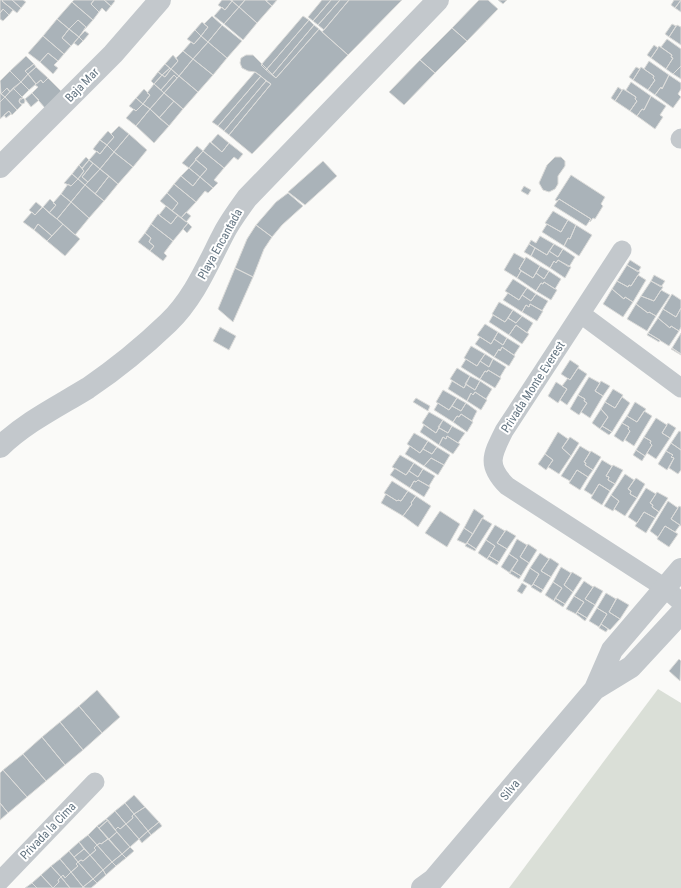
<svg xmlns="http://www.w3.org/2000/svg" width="681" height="888" font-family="'Roboto Condensed',sans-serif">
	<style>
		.green { fill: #dadfd7 }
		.building { fill: #aab3b9; stroke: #dcdcda }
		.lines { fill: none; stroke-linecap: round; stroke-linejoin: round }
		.minor { stroke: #c3c8cc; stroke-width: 19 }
		.tertiary { stroke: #c3c8cc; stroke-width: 22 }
		.labels { text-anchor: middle; stroke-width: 4; stroke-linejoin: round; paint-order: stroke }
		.street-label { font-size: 12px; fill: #657683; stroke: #fff }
	</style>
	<rect width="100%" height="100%" fill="#fafaf8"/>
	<path class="green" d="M658,689L681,703V888H509Z"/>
	<path class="building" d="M0,0H3L2,1L13,10L9,15L3,9L0,13Z
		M3,0H12L21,8L17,13L2,1Z
		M12,0H23L26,2L21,8Z
		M74,0H94L91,4L99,12L93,20L72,2Z
		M94,0H104L111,6L106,12L102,8L99,12L91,4Z
		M104,0H114L115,1L111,6Z
		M222,0H230L232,1L225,10L218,5Z
		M233,0H245L239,7L232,1Z
		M245,0H265L272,6L257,23L239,7Z
		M268,0H277L272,6L266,1Z
		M322,0H331L313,21L308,17Z
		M331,0H340L318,25L313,21Z
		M340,0H349L324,30L318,25Z
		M349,0H402L348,55L322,32Z
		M479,0H488L498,9L467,41L452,28Z
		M498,0H507L503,4Z
		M674,0H681L675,8L671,5Z
		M681,0V12L675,8Z
		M232,1L239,7L224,24L214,16L222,7L225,10Z
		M72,2L93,20L84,30L86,27L78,20L69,29L57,19Z
		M239,7L257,23L243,40L224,24Z
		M3,9L9,15L3,21L0,19V13Z
		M212,16L222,25L208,42L201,36L208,27L204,24Z
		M303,16L309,20L266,70L261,65Z
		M57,19L69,29L62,38L71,46L64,54L43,36Z
		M78,20L86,27L79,37L69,29Z
		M309,20L314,25L272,75L266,70Z
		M202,22L208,27L201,36L195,30Z
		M672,24L676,26L669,37L665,34Z
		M222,25L242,41L227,58L208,42Z
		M314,25L319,29L276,78L272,75Z
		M677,25L681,27V45L669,37Z
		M452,28L467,41L435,73L420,60Z
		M69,29L79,37L71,46L62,38Z
		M319,29L348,55L252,154L229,135L271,84L255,72L248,71L242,68L240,63L241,58L246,55H253L276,78Z
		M195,30L201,36L194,44L187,39Z
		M85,31L89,34L83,41L79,37Z
		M43,36L64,54L58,61L48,53L40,62L28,53Z
		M201,36L208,42L193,59L183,51L191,42L194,44Z
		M79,37L83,41L78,46L74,43Z
		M667,39L681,49V66L673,74L666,69L673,58L671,57L672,55L661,47Z
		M208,42L227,58L213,75L193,59Z
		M654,45L658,48L651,58L647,55Z
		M659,46L672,55L671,57L673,58L666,69L651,58Z
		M183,51L193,59L179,76L171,69L178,61L176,58Z
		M48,53L58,61L54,65L58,68L53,74L40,62Z
		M173,55L178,61L171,69L165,64Z
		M26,56L34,64L25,71L28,74L21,82L10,71Z
		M193,59L213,75L198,92L179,76Z
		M420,60L435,73L404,105L389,92Z
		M649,61L669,75L662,89L661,87L655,95L648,90L655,80L653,78L654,76L644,69Z
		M34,64L36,67L28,74L25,71Z
		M165,64L170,68L162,75L158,72Z
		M681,66V79L673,74Z
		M36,67L48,78L43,83L41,80L36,84L28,74Z
		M636,67L640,69L633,80L629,77Z
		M641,67L654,76L653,78L655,80L648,90L633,80Z
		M170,68L171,69L165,77L162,75Z
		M171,69L179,76L177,78L174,75L161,90L154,84L162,75L165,77Z
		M10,71L21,82L10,92L7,88L1,94L0,81Z
		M158,72L162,75L154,84L151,81Z
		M255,72L261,76L218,126L212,122Z
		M28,74L36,84L29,90L21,82Z
		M174,75L177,78L164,93L161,90Z
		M669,75L681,83V89L678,94L681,97L673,108L655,95L661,87L662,89Z
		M179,76L198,92L183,109L164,93Z
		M261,76L266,81L224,131L218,126Z
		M48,78L62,92L45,108L32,93L38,87L35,85L36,84L41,80L43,83Z
		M266,81L271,84L229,135L224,131Z
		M21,82L29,90L22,97L13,88Z
		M631,82L651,96L644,110L642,109L637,116L630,111L637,101L635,99L636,97L626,90Z
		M154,84L164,93L150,109L143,104L150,95L147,93Z
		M618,87L622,90L615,101L611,98Z
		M7,88L10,92L5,97L1,94Z
		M13,88L23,98L19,101L22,105L17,110L5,97Z
		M144,89L150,95L143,104L136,98Z
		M623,89L636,97L635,99L637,101L630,111L615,101Z
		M0,93L5,97L0,102Z
		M32,93L39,100L31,107L25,99Z
		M164,93L174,101L159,118L150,109Z
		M651,96L666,106L660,115L663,117L655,129L637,116L642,109L644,110Z
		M5,97L17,110L12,115L9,111L0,119V102Z
		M19 101a3 3 0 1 1 6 0a3 3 0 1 1-6 0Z
		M136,98L143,104L136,111L129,106Z
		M174,101L183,109L169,126L159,118Z
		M143,104L150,109L136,126L126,118L134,109L136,111Z
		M150,109L169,126L154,143L136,126Z
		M9,111L11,114L6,118L4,115Z
		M119,126L129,134L114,152L107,145L114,137L111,134Z
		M108,131L114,137L107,145L100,140Z
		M129,134L147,150L133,167L114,152Z
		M218,134L229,143L222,152L211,142Z
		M100,140L107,145L100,154L93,149Z
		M210,142L222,152L229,143L243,154L238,160L234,157L224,168L203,151Z
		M107,145L114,152L100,169L89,160L97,151L100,154Z
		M197,146L203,151L189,168L182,163Z
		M203,151L224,168L214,180L218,183L213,188L200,177L207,169L195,159Z
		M114,152L133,167L118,184L100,169Z
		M86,157L89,160L82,168L79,165Z
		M555,157H561L565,161V166L558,176V184L555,189L549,192L543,190L539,183L547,165Z
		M89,160L93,163L82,177L88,182L85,185L78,179L84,171L82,169Z
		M196,160L207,169L200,177L189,168Z
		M323,161L337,176L305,205L288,192Z
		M93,163L100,169L88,182L82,177Z
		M79,165L84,171L78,179L72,174Z
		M189,168L200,177L193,186L181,176Z
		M100,169L109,176L95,194L85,185Z
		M72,174L78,179L71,186L64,183Z
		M571,175L605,197L601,204L603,206L595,219L593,218L590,222L589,221L591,219L559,199L557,201L555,200Z
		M109,176L118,184L104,201L95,194Z
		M181,176L193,186L200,177L213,188L208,193L205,191L196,202L174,184Z
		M78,179L85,185L71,202L61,194L68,184L71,186Z
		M174,184L196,202L181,218L172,211L178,203L167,193Z
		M85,185L104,201L89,218L71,202Z
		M524,186L531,190L528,195L521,191Z
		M167,193L178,203L172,211L160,201Z
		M288,193L303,206L282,225L272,237L256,225L276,202Z
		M61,194L71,202L57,219L49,213L56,205L53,203Z
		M50,199L56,205L49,213L43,207Z
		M559,199L591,219L586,226L554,206Z
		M36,202L42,207L35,215L29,210Z
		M71,202L89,218L75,235L57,219Z
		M166,206L178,215L171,224L159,215Z
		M43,207L63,224L52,236L38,224L34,230L23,222L32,212L35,215Z
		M553,211L568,220L561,232L545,223Z
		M186,212L191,216L186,222L181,218Z
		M158,214L171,224L178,215L188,223L173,241L151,224Z
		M568,220L576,225L570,239L568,238L564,246L542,232L547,224L561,232Z
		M188,223L192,227L187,233L183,229Z
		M38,224L52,236L47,241L34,230Z
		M63,224L80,239L65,256L47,241Z
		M151,224L173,241L164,253L167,256L163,261L150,251L154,246L149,242L151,238L145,233Z
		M256,225L272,237L264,249L253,277L235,268L247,239Z
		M576,225L592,235L579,256L564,246L568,238L570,239Z
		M145,233L151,238L149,242L154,246L150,251L138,242Z
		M540,236L554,244L547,255L529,244L531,240L536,243Z
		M529,244L535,248L531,256L524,252Z
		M554,244L563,249L558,257L549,251Z
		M535,248L547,255L549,251L558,257L563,249L575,257L569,267L558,260L556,263L554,261L550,268L531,256Z
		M514,253L525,259L519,269L521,271L517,278L504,270Z
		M526,257L540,266L533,278L519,269Z
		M558,260L571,267L565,278L550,268L554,261L556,263Z
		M630,260L641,267L638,272L627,265Z
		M627,265L640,272L631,286L629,285L628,287L617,281Z
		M540,266L549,271L544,279L536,273Z
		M235,268L253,277L233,322L218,309Z
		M521,271L533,278L536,273L544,279L549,271L561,279L555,289L544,282L543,284L541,283L536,291L517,278Z
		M638,275L646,280L633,302L625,297L624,299L612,289L617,281L628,287L629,285L631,286Z
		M654,275L665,281L661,287L651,281Z
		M513,279L527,288L519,300L505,291Z
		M651,281L663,287L654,301L641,296Z
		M544,282L557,290L551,300L536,291L541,283L543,284Z
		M527,288L536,294L531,301L522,295Z
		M612,289L624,299L625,297L633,302L623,317L603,304Z
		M661,290L670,295L656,316L649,312L648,313L636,304L641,296L654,301Z
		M508,293L519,300L522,295L531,301L536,294L548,301L542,311L530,304L529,307L526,305L522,312L503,300Z
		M672,294L681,300V308L676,317L663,309Z
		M499,302L513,310L505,322L492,314Z
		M530,304L543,311L537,321L522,312L526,305L529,307Z
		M636,304L648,313L649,312L656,316L647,331L627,319Z
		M681,308V327L679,331L671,326L670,328L658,318L663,309L676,317Z
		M513,310L522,316L516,323L508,318Z
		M493,315L505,322L508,318L516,323L522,316L533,323L527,333L516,325L509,335L489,322Z
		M658,318L670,328L671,326L679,331L669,346L648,333Z
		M485,324L498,332L491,344L477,335Z
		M516,325L529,334L522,344L509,335Z
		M220,327L236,336L229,350L213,341Z
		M498,332L507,338L503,345L494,339Z
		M648,333L660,340L659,342L647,335Z
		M681,333V354L672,348Z
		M480,337L491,344L494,339L503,345L507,338L520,346L514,355L502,347L500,351L499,349L494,357L475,344Z
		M471,346L485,354L477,366L464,358Z
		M502,347L515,356L509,366L494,357L499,349L500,351Z
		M672,348L681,354V355L671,349Z
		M485,354L493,359L489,367L480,361Z
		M466,359L477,366L480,361L489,367L493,359L506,367L500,377L488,370L487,372L485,371L480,379L461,367Z
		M570,360L579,366L570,380L561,374Z
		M457,368L470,376L464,388L450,379Z
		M578,368L587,374L567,405L560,400L567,389L562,386L568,378L570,380Z
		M488,370L501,378L495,388L480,379L485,371L487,372Z
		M470,376L480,381L475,390L465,384Z
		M589,377L600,383L595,391L603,396L590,418L581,412L587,403L584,401L585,399L578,395Z
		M452,381L464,388L466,384L475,390L480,381L492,389L486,399L475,392L473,395L471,393L467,401L448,389Z
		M601,381L610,386L603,396L595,391Z
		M556,382L567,389L558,403L548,396Z
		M613,389L623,395L615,408L605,402Z
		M443,390L457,398L449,410L436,402Z
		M475,392L487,400L481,410L467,401L471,393L473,395Z
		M578,395L585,399L584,401L587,403L579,415L570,409Z
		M622,397L630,403L612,432L602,426L608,417L601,409L605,402L615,408Z
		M416,398L430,406L428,411L413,402Z
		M457,398L466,403L461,411L452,406Z
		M635,402L646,409L637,422L627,416Z
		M438,403L449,410L452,406L461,411L466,403L477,411L472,421L461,414L459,417L457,416L453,422L434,410Z
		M601,409L608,417L600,429L592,423Z
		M644,411L652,416L634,446L625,440L630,431L628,429L629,427L622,423L627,416L637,422Z
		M429,412L443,420L436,433L422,423Z
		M461,414L473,422L467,432L453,422L457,416L459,417Z
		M656,418L667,425L662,433L670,438L656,459L647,453L652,445L650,443L651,441L644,437Z
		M443,420L452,426L448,433L438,427Z
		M622,423L629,427L628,429L630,431L623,442L614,436Z
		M668,423L676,428L670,438L662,433Z
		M424,425L436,433L439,428L448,433L452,426L465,433L458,443L447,436L446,439L443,437L439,445L420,432Z
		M602,426L612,432L609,435L600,429Z
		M679,431L681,432V450L671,443Z
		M558,432L568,439L562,448L571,456L559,474L548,467L553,460L545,454Z
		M414,433L428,441L420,453L407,444Z
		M447,436L460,444L453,454L439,445L443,437L446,439Z
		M570,437L579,443L571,456L562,448Z
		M644,437L651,441L650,443L652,445L645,456L636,450Z
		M428,441L437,447L432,454L423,449Z
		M671,443L681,450V470L678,474L669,468L674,458L671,457L673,455L666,451Z
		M410,446L420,453L423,449L432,454L437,447L450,455L444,465L431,458L424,466L405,454Z
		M580,446L590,452L584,462L586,463L585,465L593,470L588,477L577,470L570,481L561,476Z
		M636,450L645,456L642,461L633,455Z
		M591,451L601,457L593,470L585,465L586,463L584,462Z
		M666,451L673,455L671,457L674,458L667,470L658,464Z
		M545,454L553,460L546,470L538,464Z
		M400,455L414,463L406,475L392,467Z
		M431,458L444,465L438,475L424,466Z
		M602,460L612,466L606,476L609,477L608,480L615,484L610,491L599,484L592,495L584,490Z
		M414,463L423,469L418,477L409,471Z
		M613,465L623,470L615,484L608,480L609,477L606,476Z
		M395,468L406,475L409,471L418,477L423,469L435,476L429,486L418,480L416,482L414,481L410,488L390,475Z
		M577,470L588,477L580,490L569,483Z
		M625,474L634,480L628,489L631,491L630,494L637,498L625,516L614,509L619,501L611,495Z
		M636,478L645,484L637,498L630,494L631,491L628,489Z
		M418,480L430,487L424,497L410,488L414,481L416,482Z
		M392,481L408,491L401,501L398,500L397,501L384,493Z
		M599,484L610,491L602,505L591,498Z
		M646,488L656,494L650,503L653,505L652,507L659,512L655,518L644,512L637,523L628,517Z
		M408,491L416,496L411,503L412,504L403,516L381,503L386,494L397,501L398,500L401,501Z
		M657,492L668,498L659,512L652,507L653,505L650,503Z
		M611,495L619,501L613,511L604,506Z
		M416,496L431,506L418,527L403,516L412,504L411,503Z
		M668,501L678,508L671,519L680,525L675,532L665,526L658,537L650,531Z
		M679,506L681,507V526L671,519Z
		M474,509L484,516L473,534L464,528Z
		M440,511L460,524L447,547L425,533Z
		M644,512L655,518L646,533L635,526Z
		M482,518L492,524L476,549L467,543Z
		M495,525L505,531L497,543L507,549L499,562L489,556L495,546L486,540Z
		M665,526L678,534L669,547L657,539Z
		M464,528L473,534L466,544L457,540Z
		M506,530L516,536L507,549L497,543Z
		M517,539L527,545L520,557L529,563L521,576L511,570L518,560L509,554Z
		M486,540L495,546L487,559L478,553Z
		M467,543L476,549L475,551L465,546Z
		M528,544L537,550L529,563L520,557Z
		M540,553L549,559L541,571L551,577L543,590L533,584L539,574L530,568Z
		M509,554L518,560L510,573L501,567Z
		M489,556L499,562L497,565L487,559Z
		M550,558L559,564L551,577L541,571Z
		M561,567L571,573L564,585L573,592L565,604L555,598L562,588L553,582Z
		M530,568L539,574L532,586L523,581Z
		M511,570L521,576L519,579L509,573Z
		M572,572L582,578L573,592L564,585Z
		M584,581L593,587L585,599L595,605L587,618L577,612L584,602L574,596Z
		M553,582L562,588L554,601L545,595Z
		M522,583L527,586L522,594L517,591Z
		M533,584L543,590L541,593L531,587Z
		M594,586L603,591L595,605L585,599Z
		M606,593L616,599L609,612L620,619L610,630L601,624L607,614L597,608Z
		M574,596L584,602L576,614L566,609Z
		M555,598L565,604L563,607L554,601Z
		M617,598L629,605L620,619L609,612Z
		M597,608L607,614L599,627L589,621Z
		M577,612L587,618L585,621L576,614Z
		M601,624L608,629L606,632L599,628Z
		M679,659L681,661L680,681L669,671Z
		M97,690L120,717L102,733L79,706Z
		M79,706L102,733L83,750L60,722Z
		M60,722L83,750L65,765L42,737Z
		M42,737L65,765L46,781L23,754Z
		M23,754L46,781L27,797L3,770Z
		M3,770L27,797L8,813L0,803V773Z
		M134,795L145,807L134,814L125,803Z
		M0,803L8,813L0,820Z
		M125,803L134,814L132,816L133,818L126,824L115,811Z
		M145,807L159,822L148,831L134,814Z
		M115,811L126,824L120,829L118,827L115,830L106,819Z
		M134,814L148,831L139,839L126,824L133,818L132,816Z
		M106,819L108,820L99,828L97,826Z
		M108,820L117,832L109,839L99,828Z
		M159,822L162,826L151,835L148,831Z
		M126,824L139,839L130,847L115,830L118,827L120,829Z
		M97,826L108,839L101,844L100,843L97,845L88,835Z
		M148,831L151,835L142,843L139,839Z
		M117,832L130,847L122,854L109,839Z
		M88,835L97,845L94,848L96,850L90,855L79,842Z
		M108,839L122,854L112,862L97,845L100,843L101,844Z
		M79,842L84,849L74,857L69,851Z
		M97,845L112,862L103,870L90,855L96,850L94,848Z
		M130,847L134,851L126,858L122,854Z
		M84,849L90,855L83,861L81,860L78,862L74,857Z
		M69,851L78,862L76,864L78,866L71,872L60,859Z
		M122,854L126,858L116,866L112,862Z
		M90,855L103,870L93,879L78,862L81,860L83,861Z
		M60,859L71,872L65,878L63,875L61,877L51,866Z
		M78,862L93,879L83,887L71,872L78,866L76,864Z
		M112,862L116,866L106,875L103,870Z
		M51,866L61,877L58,880L59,882L53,888L41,875Z
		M103,870L106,875L97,883L93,879Z
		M71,872L83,887L82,888H70L61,877L63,875L65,878Z
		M41,875L53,888H37L32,883Z
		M61,877L70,888H53L59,882L58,880Z
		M93,879L97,883L91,888H85L83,887Z
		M32,883L37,888H25Z"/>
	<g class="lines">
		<path class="minor" d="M680,139L681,138
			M622,250L504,431C492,455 486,465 507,486L665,588L681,602
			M581,314L681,388
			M0,881L95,782"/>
		<path class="tertiary" d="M0,167L113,54L160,0
			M0,447C26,422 57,407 88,388C116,369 143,347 168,323C195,297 208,263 225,231C231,220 239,209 247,198L438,0
			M595,689L631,667L681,613
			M422,888L433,880L595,689L612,650L681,569"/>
	</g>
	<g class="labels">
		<g class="street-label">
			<text transform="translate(82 85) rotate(-46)" y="4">Baja Mar</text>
			<text transform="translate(220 244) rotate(-61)" y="4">Playa Encantada</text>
			<text transform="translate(533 387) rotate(-57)" y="4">Privada Monte Everest</text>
			<text transform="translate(510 790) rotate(-50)" y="4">Silva</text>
			<text transform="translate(48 831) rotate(-46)" y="4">Privada la Cima</text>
		</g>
	</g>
</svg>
